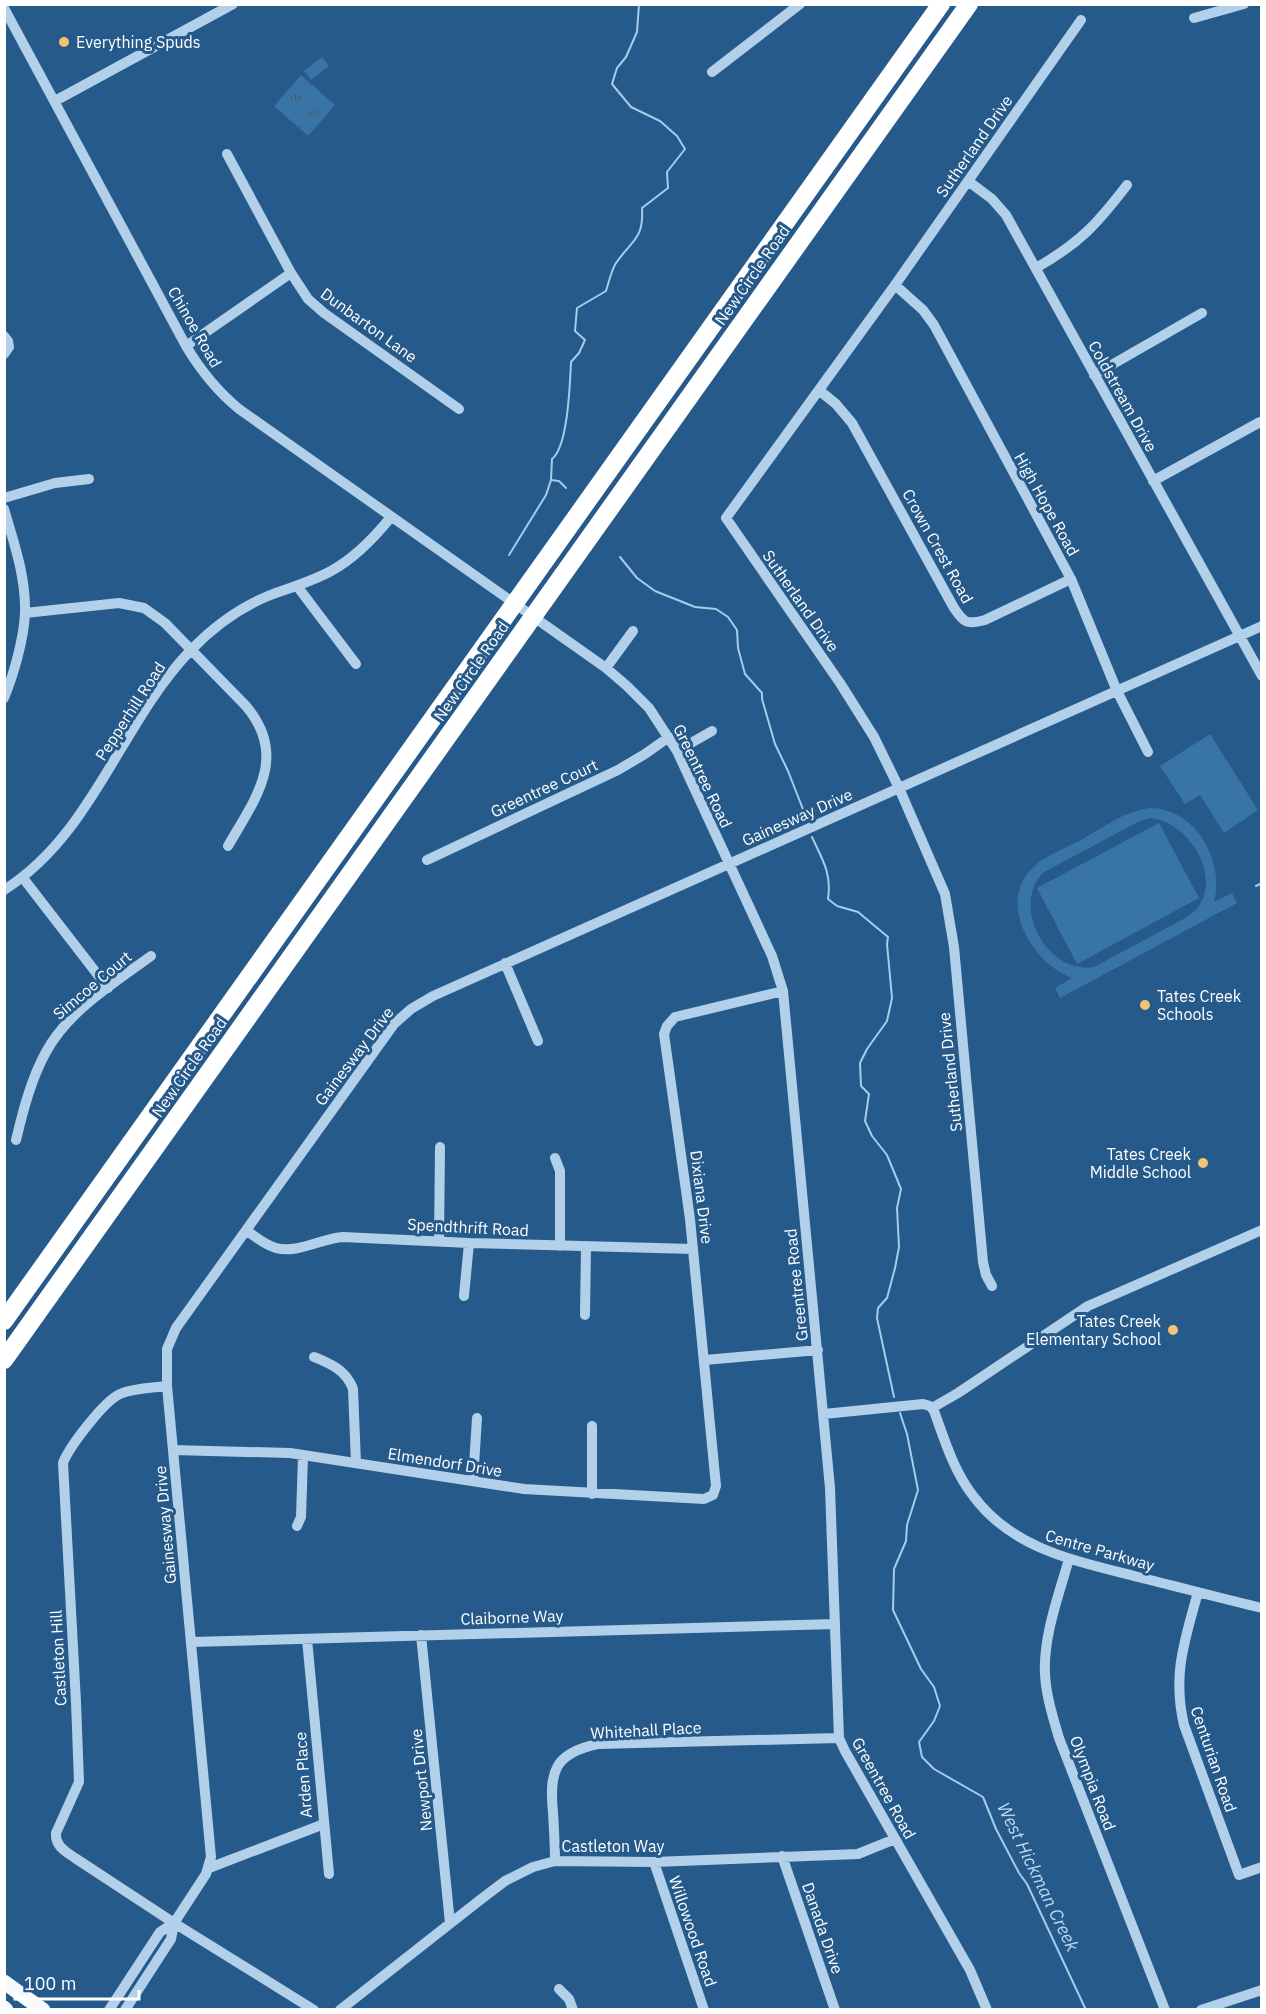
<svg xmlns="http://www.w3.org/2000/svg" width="1266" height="2014" font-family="'IBM Plex Sans',sans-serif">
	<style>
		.grass { fill: #3974a6; fill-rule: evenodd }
		.park { fill: url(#park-tufts) }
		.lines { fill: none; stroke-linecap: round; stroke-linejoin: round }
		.stream { stroke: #a6ccea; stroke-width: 2 }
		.minor { stroke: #b2d0ea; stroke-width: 10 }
		.major { stroke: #f5fafe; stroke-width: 15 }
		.highway { stroke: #fff; stroke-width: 18 }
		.poi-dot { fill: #f3c376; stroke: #255a8a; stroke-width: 2 }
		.labels { text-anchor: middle; stroke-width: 6; stroke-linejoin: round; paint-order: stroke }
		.poi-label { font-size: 16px; fill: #fff; stroke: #255a8a; text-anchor: start }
		.street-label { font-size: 16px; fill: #fff; stroke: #255a8a }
		.water-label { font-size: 18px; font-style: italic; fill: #bedaf1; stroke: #255a8a }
	</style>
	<defs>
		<pattern id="park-tufts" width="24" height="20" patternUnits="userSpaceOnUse" patternTransform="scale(1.5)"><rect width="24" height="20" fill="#3974a6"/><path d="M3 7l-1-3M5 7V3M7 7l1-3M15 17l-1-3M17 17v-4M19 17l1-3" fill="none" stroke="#435e74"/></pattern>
	</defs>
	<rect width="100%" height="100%" fill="#255a8a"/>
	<path class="grass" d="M322,57L329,66L311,80L304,71Z
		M1210,734L1258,810L1224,833L1200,795L1185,804L1160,766Z
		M1151,808C1196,809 1225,861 1214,902L1232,893L1237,903L1060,998L1055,988L1072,978C1036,965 1000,911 1027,874C1031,870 1035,865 1040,861C1053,853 1067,847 1081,840C1102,828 1126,810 1151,808ZM1151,818C1194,823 1229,890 1187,917L1094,967C1048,975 1009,906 1044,872L1140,821Z
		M1159,823L1199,898L1077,964L1037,888Z"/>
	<path class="park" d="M301,75L335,105L308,136L274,106Z"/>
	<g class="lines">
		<path class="stream" d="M566,488L559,481L551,480L552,459C568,447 570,383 571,362L579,353L585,340L575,331L577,308L606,291C609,282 611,271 616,263C632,240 644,239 642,208L668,188L667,172L685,149L677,136L660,121L631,107L612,84L617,68L626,57L637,32L639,4
			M509,555L546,495L551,480
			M620,557L637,578L655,591L695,607L716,609L728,617L737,630L738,648L745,674L762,693V699L775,744L788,771L806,817
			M812,837C822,859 832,873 828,899L837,906L858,912L888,937L887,944L892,998L887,1021L867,1049L860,1063L861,1086L869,1094L865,1121L872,1136L887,1155L901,1189L897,1208L899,1247L895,1268L887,1298L878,1308L877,1318L894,1397
			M1256,886L1262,883
			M900,1413L907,1434L918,1490L907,1525L906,1541L894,1569L893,1610L921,1669L934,1687L940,1706L934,1721L919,1742L922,1757L934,1769L983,1797L996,1829L1019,1873L1027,1884L1086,2010"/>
		<path class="minor" d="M4,8L186,346C201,371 217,391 239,409L606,668L627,686L649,708L677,751L772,956L783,991L830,1488L839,1738L845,1751L970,1970L987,2010
			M1194,18L1244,4
			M712,72L800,4
			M55,101L233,4
			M227,154L291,273L308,299L324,313L459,409
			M968,181L992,199L1006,215L1262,676
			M1036,268C1080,243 1097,224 1127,185
			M895,285L923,310L934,325L1071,579L1117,691L1148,752
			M4,336L8,341L9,347L4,354
			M186,346L291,273
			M1094,375L1202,313
			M820,391L836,404L852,423L954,608C964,623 967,625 985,620L1071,579
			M1153,481L1260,422
			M4,498L55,483L89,479
			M4,509C14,543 26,577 25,613C24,638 14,674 4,698
			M297,586L356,664
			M25,613L119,603L144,608L165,623L246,706C289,757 255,799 228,846
			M606,668L633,631
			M677,751L712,731
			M427,860L618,770L645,754L669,737
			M23,878L108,988
			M4,890C93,834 120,724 190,651C211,629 239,608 268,596C289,588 311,582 331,571C355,558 374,538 391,517
			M505,963L538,1041
			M16,1140C23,1111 31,1079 46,1052C68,1011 114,983 151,956
			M555,1158L560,1171V1246
			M247,1231C256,1237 265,1245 276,1248C297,1254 322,1238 343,1237L469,1243L693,1249
			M439,1241L440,1147
			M992,1286L986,1275L983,1262L954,947L945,894L899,788L874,737L840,683L726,518L895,285L1081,20
			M464,1296L469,1243
			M585,1315L586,1247
			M314,1357C331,1364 346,1370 353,1389L356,1463
			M705,1360L818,1350
			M167,1386C152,1388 134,1388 120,1394C104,1401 69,1447 63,1463L76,1702L79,1782L56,1833C55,1846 65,1851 75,1858L174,1923L314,2010
			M932,1408L958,1393L1088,1306L1262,1230
			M824,1414L923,1404L930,1406L934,1411C945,1441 954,1472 974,1497C1014,1550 1077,1561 1138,1577C1179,1587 1220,1598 1262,1608
			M592,1426V1494
			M173,1450L290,1453L524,1489L704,1499L713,1495L716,1486L690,1219L664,1034L667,1026L675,1017L783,991
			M473,1481L477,1418
			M297,1526L301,1517L303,1456
			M1069,1559C1059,1594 1043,1637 1045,1674C1046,1696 1053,1717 1059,1738L1165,2010
			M1198,1592C1185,1640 1172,1674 1184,1725L1239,1875L1262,1867
			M421,1635L450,1923
			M307,1639L329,1874
			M191,1642L835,1624
			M782,1856L835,2010
			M555,1861C555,1845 554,1829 553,1813C549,1772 554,1753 598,1744L839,1738
			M654,1862L704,2010
			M209,1868L324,1824
			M559,1989L569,1999L573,2010
			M109,2010L160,1932L174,1923
			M125,2010L171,1939L174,1923L206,1874L211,1857L167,1386V1349L176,1328L394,1024L411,1009L433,996L1262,626
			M340,2010L480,1900L505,1881L533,1867L555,1861L654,1862L858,1854L895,1839
			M1201,2010L1262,1990"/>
		<path class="major" d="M4,1982L43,2010
			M4,2008L6,2010"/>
		<path class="highway" d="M4,1321L941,4
			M4,1360L969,4"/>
	</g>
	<g class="poi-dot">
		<circle cx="64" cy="42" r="6"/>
		<circle cx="1145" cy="1005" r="6"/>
		<circle cx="1203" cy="1163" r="6"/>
		<circle cx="1173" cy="1330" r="6"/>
	</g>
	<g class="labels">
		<g class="poi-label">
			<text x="76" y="48">Everything Spuds</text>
			<text x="1157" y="1002">Tates Creek<tspan x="1157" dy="18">Schools</tspan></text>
			<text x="1191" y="1160" text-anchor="end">Tates Creek<tspan x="1191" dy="18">Middle School</tspan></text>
			<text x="1161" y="1327" text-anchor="end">Tates Creek<tspan x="1161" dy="18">Elementary School</tspan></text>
		</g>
		<g class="street-label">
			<text transform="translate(974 146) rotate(-55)" y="6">Sutherland Drive</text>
			<text transform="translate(752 275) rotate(-55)" y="6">New Circle Road</text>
			<text transform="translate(369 325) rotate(36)" y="6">Dunbarton Lane</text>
			<text transform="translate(195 327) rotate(60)" y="6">Chinoe Road</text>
			<text transform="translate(1123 396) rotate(61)" y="6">Coldstream Drive</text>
			<text transform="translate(1047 504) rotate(61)" y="6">High Hope Road</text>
			<text transform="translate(938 546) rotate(61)" y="6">Crown Crest Road</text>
			<text transform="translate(801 601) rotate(55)" y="6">Sutherland Drive</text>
			<text transform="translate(471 671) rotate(-55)" y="6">New Circle Road</text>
			<text transform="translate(130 711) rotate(-57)" y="6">Pepperhill Road</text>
			<text transform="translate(703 776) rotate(64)" y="6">Greentree Road</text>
			<text transform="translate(544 788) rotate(-25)" y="6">Greentree Court</text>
			<text transform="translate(797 817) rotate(-24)" y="6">Gainesway Drive</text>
			<text transform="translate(92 985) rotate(-40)" y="6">Simcoe Court</text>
			<text transform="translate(354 1056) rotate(-53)" y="6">Gainesway Drive</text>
			<text transform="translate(189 1067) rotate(-55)" y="6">New Circle Road</text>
			<text transform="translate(950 1072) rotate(-96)" y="6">Sutherland Drive</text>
			<text transform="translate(702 1197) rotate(83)" y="6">Dixiana Drive</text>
			<text transform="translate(468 1227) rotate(3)" y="6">Spendthrift Road</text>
			<text transform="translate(796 1285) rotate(-96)" y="6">Greentree Road</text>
			<text transform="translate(445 1462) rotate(9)" y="6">Elmendorf Drive</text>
			<text transform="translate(165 1525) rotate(-95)" y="6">Gainesway Drive</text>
			<text transform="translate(1100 1550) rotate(16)" y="6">Centre Parkway</text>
			<text transform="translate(512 1617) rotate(-2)" y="6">Claiborne Way</text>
			<text transform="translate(58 1658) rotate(-93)" y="6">Castleton Hill</text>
			<text transform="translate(646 1730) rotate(-3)" y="6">Whitehall Place</text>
			<text transform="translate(1214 1759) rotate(71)" y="6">Centurian Road</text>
			<text transform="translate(303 1775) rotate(-94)" y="6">Arden Place</text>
			<text transform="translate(421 1780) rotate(-96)" y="6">Newport Drive</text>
			<text transform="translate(1093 1783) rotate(69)" y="6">Olympia Road</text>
			<text transform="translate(884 1788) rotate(61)" y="6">Greentree Road</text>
			<text x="613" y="1852">Castleton Way</text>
			<text transform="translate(823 1928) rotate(71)" y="6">Danada Drive</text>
			<text transform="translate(693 1931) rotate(71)" y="6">Willowood Road</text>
		</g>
		<g class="water-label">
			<text transform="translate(1038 1877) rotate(64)" y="6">West Hickman Creek</text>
		</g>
	</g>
	<rect width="1266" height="2014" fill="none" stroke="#ffffff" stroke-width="12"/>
	<path d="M15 1990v9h124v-9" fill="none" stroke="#ffffff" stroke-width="3"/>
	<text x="24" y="1990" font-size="18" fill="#ffffff" stroke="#255a8a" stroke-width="4.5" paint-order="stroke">100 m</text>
</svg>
